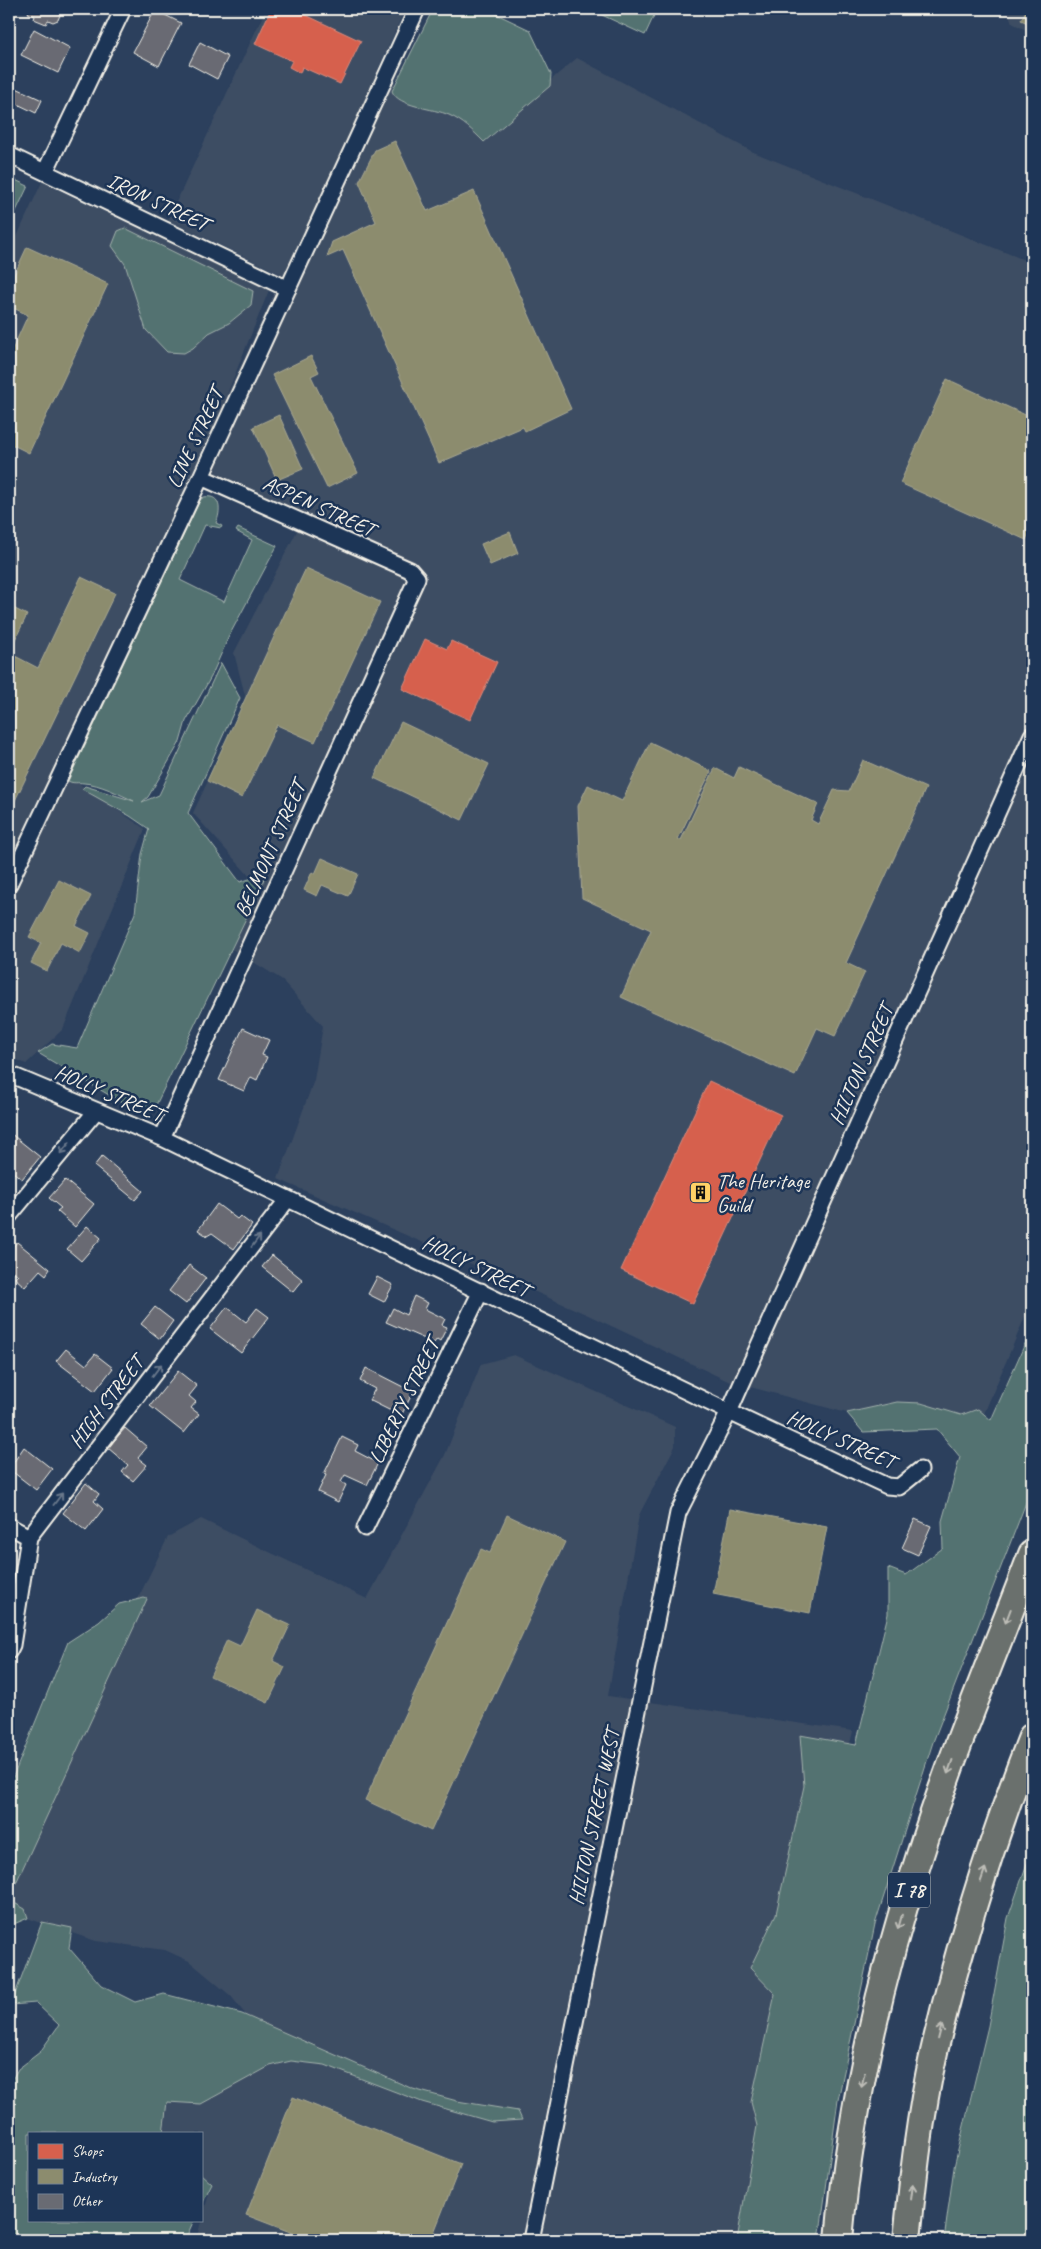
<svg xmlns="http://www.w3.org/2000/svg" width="1041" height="2249" font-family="Caveat,sans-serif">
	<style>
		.built { fill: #3e4d64 }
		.green { fill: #527271; stroke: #a3b2ac }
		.shops { fill: #d6604d; stroke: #df8c7c }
		.industry { fill: #8c8c6e; stroke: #abaa93 }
		.building { fill: #696b73; stroke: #f4f1e8 }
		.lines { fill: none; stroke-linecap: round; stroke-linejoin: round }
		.minor-casing { stroke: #f4f1e8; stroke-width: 19 }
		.motorway-casing { stroke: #f4f1e8; stroke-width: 30 }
		.minor { stroke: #1d3557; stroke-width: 15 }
		.motorway { stroke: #6b706d; stroke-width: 26 }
		.oneway { stroke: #68778a }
		.oneway2 { stroke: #bdbdb7 }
		.labels { text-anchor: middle; stroke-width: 5; stroke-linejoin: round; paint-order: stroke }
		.shield { fill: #1d3557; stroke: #b4b9bc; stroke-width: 1 }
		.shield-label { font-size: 20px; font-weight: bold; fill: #f4f1e8 }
		.street-label { font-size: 21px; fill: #f4f1e8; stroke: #1d3557 }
		.poi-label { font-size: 21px; fill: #f4f1e8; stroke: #1d3557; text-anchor: start }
	</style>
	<rect width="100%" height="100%" fill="#2c405d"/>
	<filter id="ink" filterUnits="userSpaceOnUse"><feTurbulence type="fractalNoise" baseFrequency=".02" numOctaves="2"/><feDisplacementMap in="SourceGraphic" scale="10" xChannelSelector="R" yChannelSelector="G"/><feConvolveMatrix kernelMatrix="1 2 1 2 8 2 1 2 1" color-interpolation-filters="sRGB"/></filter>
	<g filter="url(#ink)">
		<path class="built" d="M266,9H405L375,76L467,110L489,132L577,58L753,152L1032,263V1300L972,1442L897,1402L847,1413L728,1381L586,1314L278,1179L314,1080L323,1026L281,979L232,949L253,880L193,813L246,699L234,653L297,531L195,470L68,776L145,829L63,1029L26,1064L9,1056V254L42,182L269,290L223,404L283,275L168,220Z
			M1011,9H1032V33L1012,23L1009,14Z
			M514,1355L675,1427V1446L639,1515L608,1696L853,1731L760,2119L745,2240H196L211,2187L201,2177V2133H158L163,2097L259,2032L231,1996L189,1961L165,1950L96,1941L9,1912V1863L168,1537L201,1519L367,1599L445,1455L481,1364Z"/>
		<path class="green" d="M433,9H486L530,30L551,74L550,86L484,142C473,131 463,121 449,115C434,108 398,107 392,91Z
			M589,9H657L645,35Z
			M9,177L28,186L9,226Z
			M125,228L253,291L251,305L229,323L209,333L193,348L184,353L167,352L146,330L125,264L112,246L118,231Z
			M204,497C222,494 221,512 216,523L222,526L221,528L205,525L180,580L224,602L252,540L236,531L238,528L277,546L229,636L211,677L186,721L180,742L148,797L142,802L159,795L221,663L240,698L188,813L240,882L265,874L262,885L156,1105L136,1111L38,1053L52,1044L77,1048L135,913L142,854L149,829L130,816L82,789L85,786L134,801C119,794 100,784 84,783C77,782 74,784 68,781L200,500Z
			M1032,1328V1487L933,1742L875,1924L838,2100L819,2240H737L757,2126L751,2102L775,1994L750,1968L776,1914L804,1786L800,1735L856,1745L888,1614V1568L906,1575L943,1548L942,1521L960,1457L937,1429L863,1432L847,1413L897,1402L921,1403L961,1415L978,1409L991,1420Z
			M144,1598L147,1599L9,1898V1787L68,1642L99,1622L119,1604Z
			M1032,1849V2240H944L954,2167L988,2026L1008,1918Z
			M9,1900L25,1909L28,1918L9,1926Z
			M42,1922L72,1928L69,1948L101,1985L135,2002L164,1994L242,2014L413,2089L457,2101L518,2111L522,2120L492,2122L422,2102L325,2065L291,2061L270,2066L201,2104L167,2102L163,2133H29V2220H194L185,2240H14L9,2229V2085L18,2069L40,2052L59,2025L36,2003L11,2005Z
			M201,2174L212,2184L201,2206Z"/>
		<path class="shops" d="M271,9H293L361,41L340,84L302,67L300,73L289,67L292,61L255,44Z
			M425,639L447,649L451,641L497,662L470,720L402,689Z
			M709,1081L781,1115L693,1304L621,1270Z"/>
		<path class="industry" d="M1027,9H1032V25L1021,20Z
			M395,141L427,211L474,191L571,409L525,431L523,427L439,463L343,250L327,257L332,242L376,222L359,182L375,150Z
			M27,247L108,284L29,453L9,443V357L28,315L9,306V286Z
			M311,356L319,372L311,376L358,473L327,488L272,375Z
			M947,379L1032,418V525L1026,540L900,483Z
			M279,415L303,469L277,480L253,427Z
			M510,532L518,553L490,565L481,544Z
			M306,568L380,602L315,742L277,725L242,798L207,781Z
			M81,577L115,593L9,813V668L15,656L38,668Z
			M9,606L27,615L9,652Z
			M401,722L489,764L462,820L374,778Z
			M650,742L711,771L678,839L681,840L715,768L734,778L739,767L818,804L811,820L818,824L834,790L849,791L863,760L926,788L846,963L865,972L835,1036L817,1028L795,1076L621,997L651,930L582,898L578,806L588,785L622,801Z
			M322,858L358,874L348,896L322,885L317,896L304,890L312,872L315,874Z
			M59,880L91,896L76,926L90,933L80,953L61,943L47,971L31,963L41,943L29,937Z
			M730,1509L827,1527L810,1613L713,1594Z
			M507,1515L565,1542L431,1831L365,1800L481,1549L490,1553Z
			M257,1610L290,1625L273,1661L285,1667L268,1703L210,1676L227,1640L240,1646Z
			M293,2097L461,2164L431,2240H311L246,2215Z"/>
		<path class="building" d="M30,9H55L60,15L58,20L53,22L48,20L46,24L34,19L35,16L28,13Z
			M155,10L181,23L159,66L133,52Z
			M34,29L70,48L58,73L21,55Z
			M200,42L228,57L217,79L189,64Z
			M12,86L42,100L36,113L9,100V93Z
			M243,1028L269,1040L262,1055L267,1057L257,1080L251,1077L244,1091L219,1080Z
			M10,1133L40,1157L22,1179L9,1169Z
			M102,1156L143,1191L135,1200L94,1166Z
			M65,1180L94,1204L75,1227L57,1211L61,1208L49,1198Z
			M217,1204L237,1219L240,1216L252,1225L234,1249L212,1233L207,1236L198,1230Z
			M87,1226L101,1238L81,1261L67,1249Z
			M17,1242L50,1269L46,1275L40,1270L25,1287L15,1278L18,1275L9,1268V1252Z
			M272,1255L303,1280L293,1292L262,1267Z
			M189,1265L206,1278L186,1304L169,1291Z
			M377,1277L393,1285L384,1302L368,1294Z
			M414,1296L428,1303L425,1309L445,1319L442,1325L447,1327L440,1341L437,1339L434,1343L386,1322L393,1308L406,1315Z
			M155,1307L173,1321L160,1339L141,1324Z
			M227,1307L246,1322L257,1308L269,1317L241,1353L210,1329Z
			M66,1349L86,1365L95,1354L113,1368L95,1391L56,1361Z
			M366,1368L413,1392L401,1416L369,1400L375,1389L360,1381Z
			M178,1371L197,1386L189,1396L196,1402L191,1408L199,1414L184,1433L150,1406Z
			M125,1428L147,1447L138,1458L147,1465L133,1481L122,1472L128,1465L108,1448Z
			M342,1437L358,1445L355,1451L378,1463L367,1485L345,1475L341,1482L346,1485L338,1502L318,1492L326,1475L324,1474Z
			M24,1447L52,1469L36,1490L9,1469Z
			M86,1483L99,1494L94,1501L103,1509L86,1531L63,1513Z
			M915,1519L931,1526L918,1555L902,1548Z"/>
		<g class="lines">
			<defs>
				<path id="minor" d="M9,155L288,289
					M45,172L123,9
					M9,884L201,477L417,9
					M9,1074L162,1138L729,1412L887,1486L899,1487L920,1470
					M162,1138L417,578L410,570L201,477
					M9,1216L96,1111
					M9,1526L29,1537
					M365,1528L481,1291
					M9,1651L12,1645L29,1537L287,1200
					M531,2240L678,1513L729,1412L1032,735"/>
				<path id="motorway" d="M839,2240C850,2110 880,1979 920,1855C952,1753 994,1654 1032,1554
					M907,2240C913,2178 920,2114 934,2052C959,1945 992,1839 1032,1737"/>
			</defs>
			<use href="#minor" class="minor-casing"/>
			<use href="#motorway" class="motorway-casing"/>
			<use href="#minor" class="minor"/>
			<use href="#motorway" class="motorway"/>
		</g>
		<defs><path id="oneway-shaft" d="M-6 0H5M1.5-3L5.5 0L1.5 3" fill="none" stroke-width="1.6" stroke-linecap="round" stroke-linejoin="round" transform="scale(1.25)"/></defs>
		<g class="oneway">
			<use href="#oneway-shaft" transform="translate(65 1148) rotate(130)"/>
			<use href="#oneway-shaft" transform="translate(256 1241) rotate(-53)"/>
			<use href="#oneway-shaft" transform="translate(157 1370) rotate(-53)"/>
			<use href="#oneway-shaft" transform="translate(58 1499) rotate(-53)"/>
		</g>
		<g class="oneway2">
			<use href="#oneway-shaft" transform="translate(1008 1616) rotate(111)"/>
			<use href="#oneway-shaft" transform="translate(950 1767) rotate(109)"/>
			<use href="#oneway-shaft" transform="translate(983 1875) rotate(-71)"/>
			<use href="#oneway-shaft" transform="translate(900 1922) rotate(105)"/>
			<use href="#oneway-shaft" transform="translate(940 2032) rotate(-76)"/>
			<use href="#oneway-shaft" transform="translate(863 2080) rotate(102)"/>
			<use href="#oneway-shaft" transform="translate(912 2192) rotate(-83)"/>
		</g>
	</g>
	<defs>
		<symbol id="building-square" viewBox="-11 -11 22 22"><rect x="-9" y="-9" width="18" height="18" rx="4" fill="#ffd166" stroke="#1d3557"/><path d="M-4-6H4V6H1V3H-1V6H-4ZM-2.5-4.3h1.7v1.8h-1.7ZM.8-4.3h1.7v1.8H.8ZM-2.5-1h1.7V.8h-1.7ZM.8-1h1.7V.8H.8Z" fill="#111"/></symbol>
	</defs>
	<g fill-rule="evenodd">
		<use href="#building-square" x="688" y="1180" width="25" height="25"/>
	</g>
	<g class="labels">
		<rect class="shield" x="888" y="1872.5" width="42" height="35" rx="4"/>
		<g class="shield-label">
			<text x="909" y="1897">I 78</text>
		</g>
		<g class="street-label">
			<text transform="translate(158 202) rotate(25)" y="7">IRON STREET</text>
			<text transform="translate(195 438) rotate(-65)" y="7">LINE STREET</text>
			<text transform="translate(319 506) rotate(24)" y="7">ASPEN STREET</text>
			<text transform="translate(270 849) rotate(-66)" y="7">BELMONT STREET</text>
			<text transform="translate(861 1065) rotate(-66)" y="7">HILTON STREET</text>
			<text transform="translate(109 1093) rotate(23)" y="7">HOLLY STREET</text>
			<text transform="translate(476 1266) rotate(26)" y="7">HOLLY STREET</text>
			<text transform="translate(404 1401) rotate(-64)" y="7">LIBERTY STREET</text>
			<text transform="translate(106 1402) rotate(-53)" y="7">HIGH STREET</text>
			<text transform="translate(841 1439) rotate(24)" y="7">HOLLY STREET</text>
			<text transform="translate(594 1817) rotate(-78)" y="7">HILTON STREET WEST</text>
		</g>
		<g class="poi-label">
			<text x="717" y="1188">The Heritage<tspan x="717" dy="24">Guild</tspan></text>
		</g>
	</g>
	<rect width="1041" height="2249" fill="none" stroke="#1d3557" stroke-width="30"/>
	<rect x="15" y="15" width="1011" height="2219" fill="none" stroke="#f4f1e8" stroke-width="2" filter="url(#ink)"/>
	<rect x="28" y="2132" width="175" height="90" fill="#1d3557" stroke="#738091"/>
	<rect x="38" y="2144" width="25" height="15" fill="#d6604d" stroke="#738091"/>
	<text x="72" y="2156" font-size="15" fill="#f4f1e8">Shops</text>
	<rect x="38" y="2169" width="25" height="15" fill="#8c8c6e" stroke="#738091"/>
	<text x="72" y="2182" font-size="15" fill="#f4f1e8">Industry</text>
	<rect x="38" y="2194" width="25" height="15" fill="#696b73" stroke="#738091"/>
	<text x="72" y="2206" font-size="15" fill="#f4f1e8">Other</text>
</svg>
